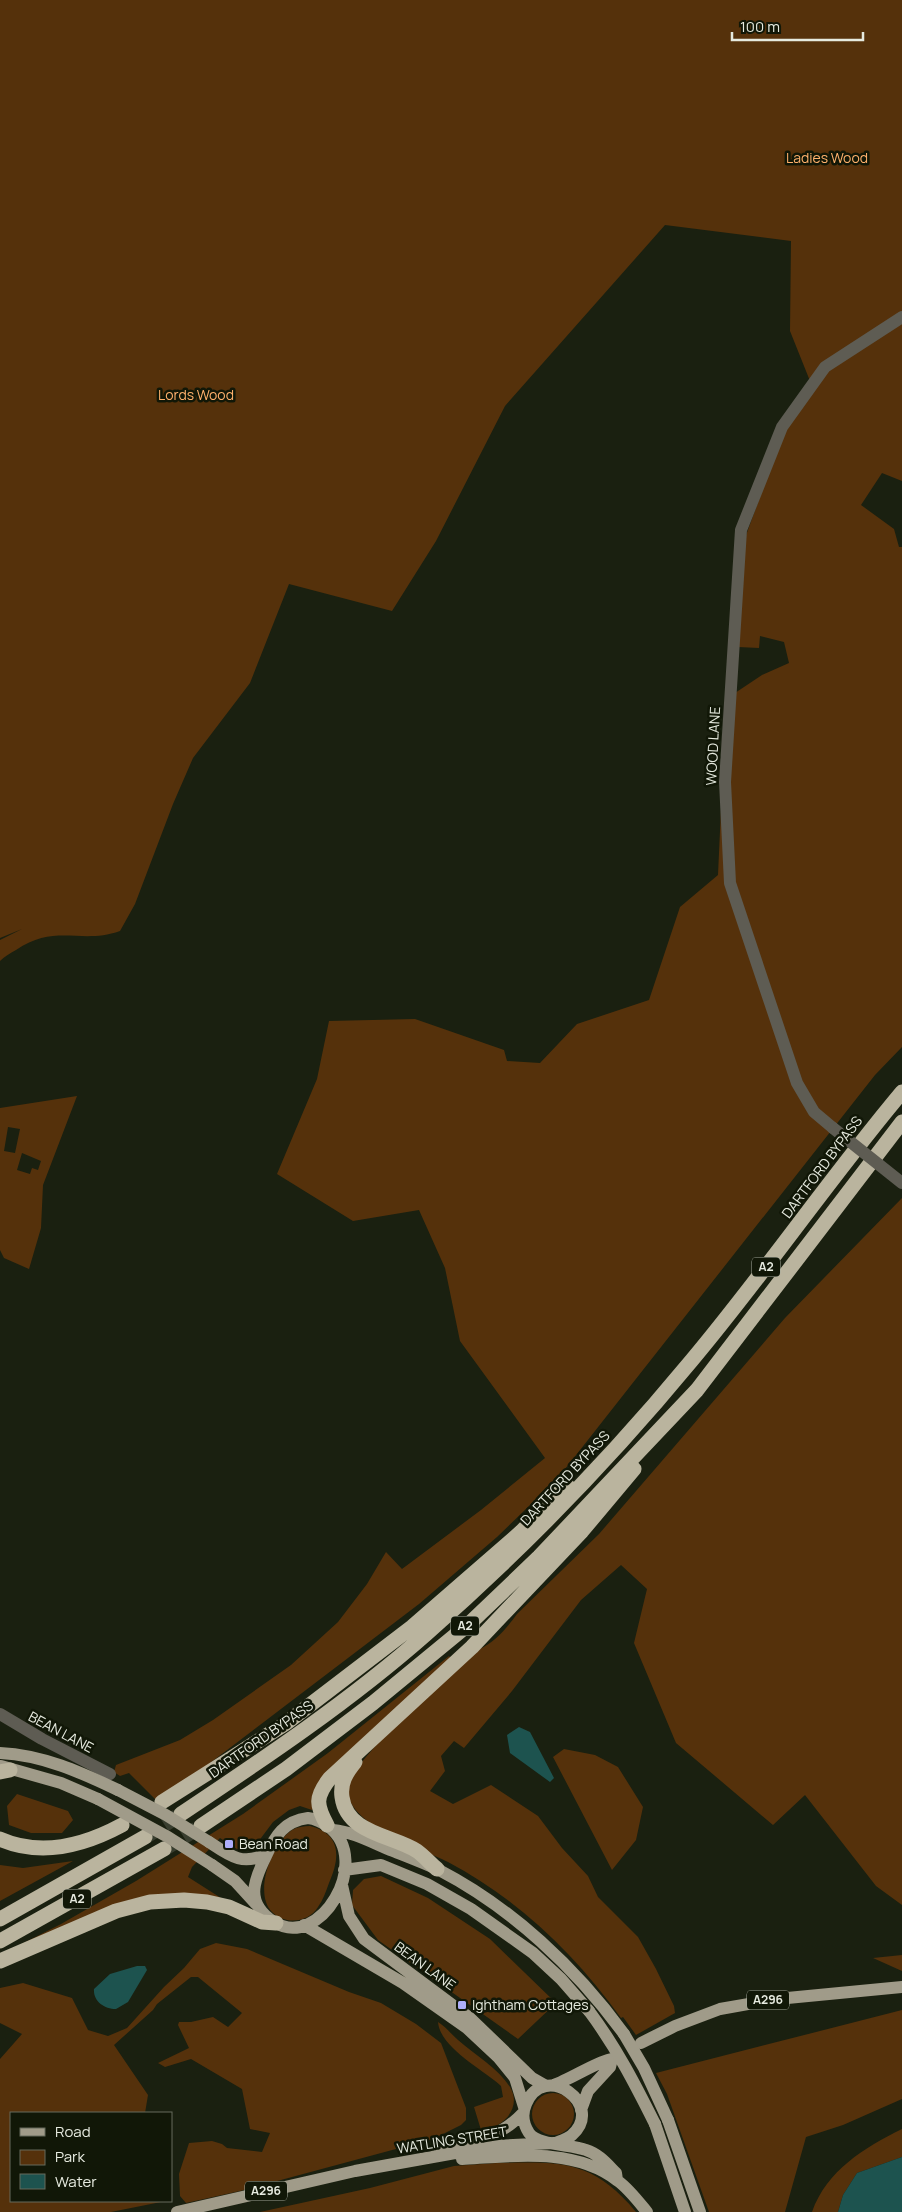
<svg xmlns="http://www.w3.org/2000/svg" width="902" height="2212" font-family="Manrope,sans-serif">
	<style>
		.green { fill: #55310b; fill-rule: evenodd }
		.water { fill: #1d534f }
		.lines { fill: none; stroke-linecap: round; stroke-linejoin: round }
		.highway-tunnel { stroke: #393e2f; stroke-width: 15; stroke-dasharray: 15 8; stroke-linecap: butt }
		.minor { stroke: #5e5c53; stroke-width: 12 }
		.major { stroke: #a09b89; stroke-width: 12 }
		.highway { stroke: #bab49e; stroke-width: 15 }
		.minor-bridge { stroke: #5e5c53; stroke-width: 12 }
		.major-bridge { stroke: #a09b89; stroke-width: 12 }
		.poi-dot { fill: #aeaefa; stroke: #111707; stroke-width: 2 }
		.labels { text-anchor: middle; stroke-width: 5; stroke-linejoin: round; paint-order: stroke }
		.shield { fill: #111707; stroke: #a6ab9e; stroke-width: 1 }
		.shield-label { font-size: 12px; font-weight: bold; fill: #e6eadf }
		.park-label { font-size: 14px; fill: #ffb16c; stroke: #111707 }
		.street-label { font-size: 14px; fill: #e6eadf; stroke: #111707 }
		.poi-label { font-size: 14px; fill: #e6eadf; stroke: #111707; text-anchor: start }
	</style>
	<rect width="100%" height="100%" fill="#1a2010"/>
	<path class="green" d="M0,0H902V481L882,473L861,505L894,529L899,547H902V1047L875,1075L558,1478L497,1537L419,1604L189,1779L156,1800L129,1773L120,1776L114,1772L116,1765L180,1740L213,1720L291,1665L338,1622L367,1584L386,1552L402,1569L481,1510L545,1458L460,1341L445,1268L419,1210L353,1221L277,1174L317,1079L329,1021L415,1019L504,1050L507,1061L540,1063L577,1024L649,1000L680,907L718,875L726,699L762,675L789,663L784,642L760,636L759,648L738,647L745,538L779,445L810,381L790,331L791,241L665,225L505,406L436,541L392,611L289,584L250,683L193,758L173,804L135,904L120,931C81,945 56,923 16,950C10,953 4,957 0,961V940L22,929L0,938Z
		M77,1096L43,1185L41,1228L29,1269L4,1258L0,1250V1108ZM8,1127L20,1129L15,1153L4,1151ZM22,1153L41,1161L38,1170L32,1168L30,1174L17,1170Z
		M902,1198V1905L876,1886L805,1795L773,1825L676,1743L634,1643L647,1589L621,1565L581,1600L512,1691L464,1748L454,1741L441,1756L445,1771L430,1791L453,1804L491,1785L538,1816L562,1848L588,1876L598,1897L638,1937L656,1969L674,2006L675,2013L636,2035L623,2017L621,2018C575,1954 518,1899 448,1862C422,1848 347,1825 348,1790C348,1760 452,1674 478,1650C495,1642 506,1629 517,1614L599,1534L785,1318Z
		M449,1656L451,1658L396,1711L312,1810L300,1806L289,1810L273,1822L255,1846L251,1849H237L220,1838L192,1867L188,1877L221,1898L192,1894L0,1955L61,1924L136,1881L243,1814L328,1753Z
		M564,1749L595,1755L618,1767L643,1807L636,1840L612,1870L553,1757Z
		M17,1794L68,1811L73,1820L62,1833H31L9,1825L7,1806Z
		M310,1826C342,1834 340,1858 329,1883C326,1891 323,1900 318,1907C308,1923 285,1925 272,1912C253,1893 272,1843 292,1830C297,1827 304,1826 310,1826Z
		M73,1861L0,1901V1865L23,1868Z
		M381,1876L428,1898L490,1939L556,2003L518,2039L378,1940L352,1905L353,1890L364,1879Z
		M216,1943L247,1949L349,1992L381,2003L416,2024L441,2043L466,2108V2120L461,2125L433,2139L240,2191L186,2203L180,2196L179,2174L189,2143L212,2141L222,2144L227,2148L262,2152L270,2133L250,2129L242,2089L191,2059L165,2067L158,2063L189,2048L178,2025L179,2022H191L213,2017L228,2027L242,2013L198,1977H191L157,2004L153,2010L114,2045L148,2095L145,2113H11V2201H166L111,2212H0V2059L22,2034L0,2023V1988L23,1983L72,1998L88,2030L108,2036L127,2028L164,1987L184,1968L200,1949Z
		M902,1955V1971L873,1958Z
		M902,2010V2099L843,2125L806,2137L785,2212H709L667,2094L656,2073Z
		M438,2022C445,2026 451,2034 458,2040C475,2055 498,2068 510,2087C523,2109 501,2129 481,2130L474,2107L503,2097L501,2086C484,2070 440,2048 438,2022Z
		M532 2114a21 21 0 1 1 42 0a21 21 0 1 1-42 0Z
		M902,2129V2157L857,2173L843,2195L838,2212H812C827,2170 864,2148 902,2129Z
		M497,2163C560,2162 592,2159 636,2212H260L370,2188L454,2166Z"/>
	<path class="water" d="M519,1727L530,1732L554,1778L550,1782L510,1753L507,1735Z
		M137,1966H145L147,1970L128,2002L116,2009C104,2009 93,2001 94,1989L110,1974Z
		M902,2157V2212H838L843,2195L857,2173Z"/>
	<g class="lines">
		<path class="highway-tunnel" d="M145,1837L181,1814
			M164,1849L201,1826"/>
		<path class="minor" d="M833,1128L814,1112L797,1083L730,883L725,782L741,530L782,427L825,367L902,317
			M0,1714L42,1739L110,1774"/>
		<path class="major" d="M0,1753C43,1755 80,1772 118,1790
			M1,1766L61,1783L98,1799
			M308,1818C317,1819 322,1822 329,1827C373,1861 320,1951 274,1922C245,1903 253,1882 266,1856C275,1836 284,1821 308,1818Z
			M333,1830C354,1832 373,1843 393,1851C408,1857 424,1863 439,1870C512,1908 576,1968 624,2034
			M209,1842C230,1856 242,1866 267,1854
			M212,1865L235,1881L256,1904
			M344,1870L381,1865L427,1884L471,1909L533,1953L561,1979L589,2011
			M342,1885L349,1916L364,1939L470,2018L532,2078L546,2086
			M304,1925L403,1983L467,2028L498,2057L515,2078L524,2107
			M641,2043L675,2026L720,2009L777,1999L902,1987
			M554,2085C569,2080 600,2060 612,2059L610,2067L588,2091L581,2110
			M668,2120L700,2212
			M655,2124L685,2212
			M555,2143C560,2141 568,2139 572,2135C606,2105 544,2060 526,2104C522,2113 523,2124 529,2133C538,2146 571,2144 586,2150C599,2154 607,2164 616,2173L617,2180
			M437,2148C473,2139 497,2141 523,2113
			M462,2159C513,2156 575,2147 618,2181C629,2189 638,2201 647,2212
			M177,2212L355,2171L494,2146L554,2143"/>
		<path class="highway" d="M355,1762C346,1773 340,1783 342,1797C347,1834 392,1835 417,1851C424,1856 430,1863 437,1869
			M0,1772L10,1770
			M162,1802L285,1724L412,1627L521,1532L567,1485
			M181,1814C265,1758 350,1701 426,1634C522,1550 611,1458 692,1360C765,1273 829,1179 902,1092
			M327,1825C316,1805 315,1797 330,1778L472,1647L582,1531L634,1469
			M201,1826L286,1769L373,1703L469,1624L539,1557L697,1390L902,1122
			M0,1839C41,1857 85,1845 122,1825
			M0,1919L145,1837
			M0,1941L164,1849
			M0,1961L116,1911L150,1902L184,1900L207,1902L229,1907L262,1922L276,1923"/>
		<path class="minor-bridge" d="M833,1128L902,1183"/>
		<path class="major-bridge" d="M118,1790L166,1815L209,1842
			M98,1799L168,1837L212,1865
			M589,2011C616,2047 635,2084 655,2124
			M624,2034L644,2068L668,2120"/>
	</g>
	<g class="poi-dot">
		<rect x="224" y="1839" width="10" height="10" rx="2.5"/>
		<rect x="457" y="2000" width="10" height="10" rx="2.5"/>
	</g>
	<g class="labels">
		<g class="shield">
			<rect x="752" y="1257.5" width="28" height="19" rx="4"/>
			<rect x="451" y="1616.5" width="28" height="19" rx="4"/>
			<rect x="63" y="1889.5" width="28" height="19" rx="4"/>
			<rect x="747" y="1990.5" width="42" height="19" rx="4"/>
			<rect x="245" y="2181.5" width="42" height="19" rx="4"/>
		</g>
		<g class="shield-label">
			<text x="766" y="1271">A2</text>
			<text x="465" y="1630">A2</text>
			<text x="77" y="1903">A2</text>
			<text x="768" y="2004">A296</text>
			<text x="266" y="2195">A296</text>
		</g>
		<g class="park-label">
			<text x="827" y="163">Ladies Wood</text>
			<text x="196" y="400">Lords Wood</text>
		</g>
		<g class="street-label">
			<text transform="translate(713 746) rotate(-87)" y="5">WOOD LANE</text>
			<text transform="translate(822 1167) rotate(-53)" y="5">DARTFORD BYPASS</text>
			<text transform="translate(565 1478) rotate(-47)" y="5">DARTFORD BYPASS</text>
			<text transform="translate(61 1732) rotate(28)" y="5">BEAN LANE</text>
			<text transform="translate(261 1739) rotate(-35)" y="5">DARTFORD BYPASS</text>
			<text transform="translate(425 1966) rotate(36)" y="5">BEAN LANE</text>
			<text transform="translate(452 2140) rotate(-9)" y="5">WATLING STREET</text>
		</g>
		<g class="poi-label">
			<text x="239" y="1849">Bean Road</text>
			<text x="472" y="2010">Ightham Cottages</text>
		</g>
	</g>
	<rect x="10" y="2112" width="162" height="90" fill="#111707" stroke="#666b5d"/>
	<rect x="20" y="2128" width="25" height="8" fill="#a09b89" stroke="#666b5d"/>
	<text x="55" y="2137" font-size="15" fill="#e6eadf">Road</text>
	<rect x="20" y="2150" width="25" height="15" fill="#55310b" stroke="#666b5d"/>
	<text x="55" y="2162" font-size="15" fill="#e6eadf">Park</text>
	<rect x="20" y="2174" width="25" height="15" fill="#1d534f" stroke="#666b5d"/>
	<text x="55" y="2187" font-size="15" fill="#e6eadf">Water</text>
	<path d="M732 32v8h131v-8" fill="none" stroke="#e6eadf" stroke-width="2.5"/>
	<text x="740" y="32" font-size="15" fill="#e6eadf" stroke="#111707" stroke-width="4" paint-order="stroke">100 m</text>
</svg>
